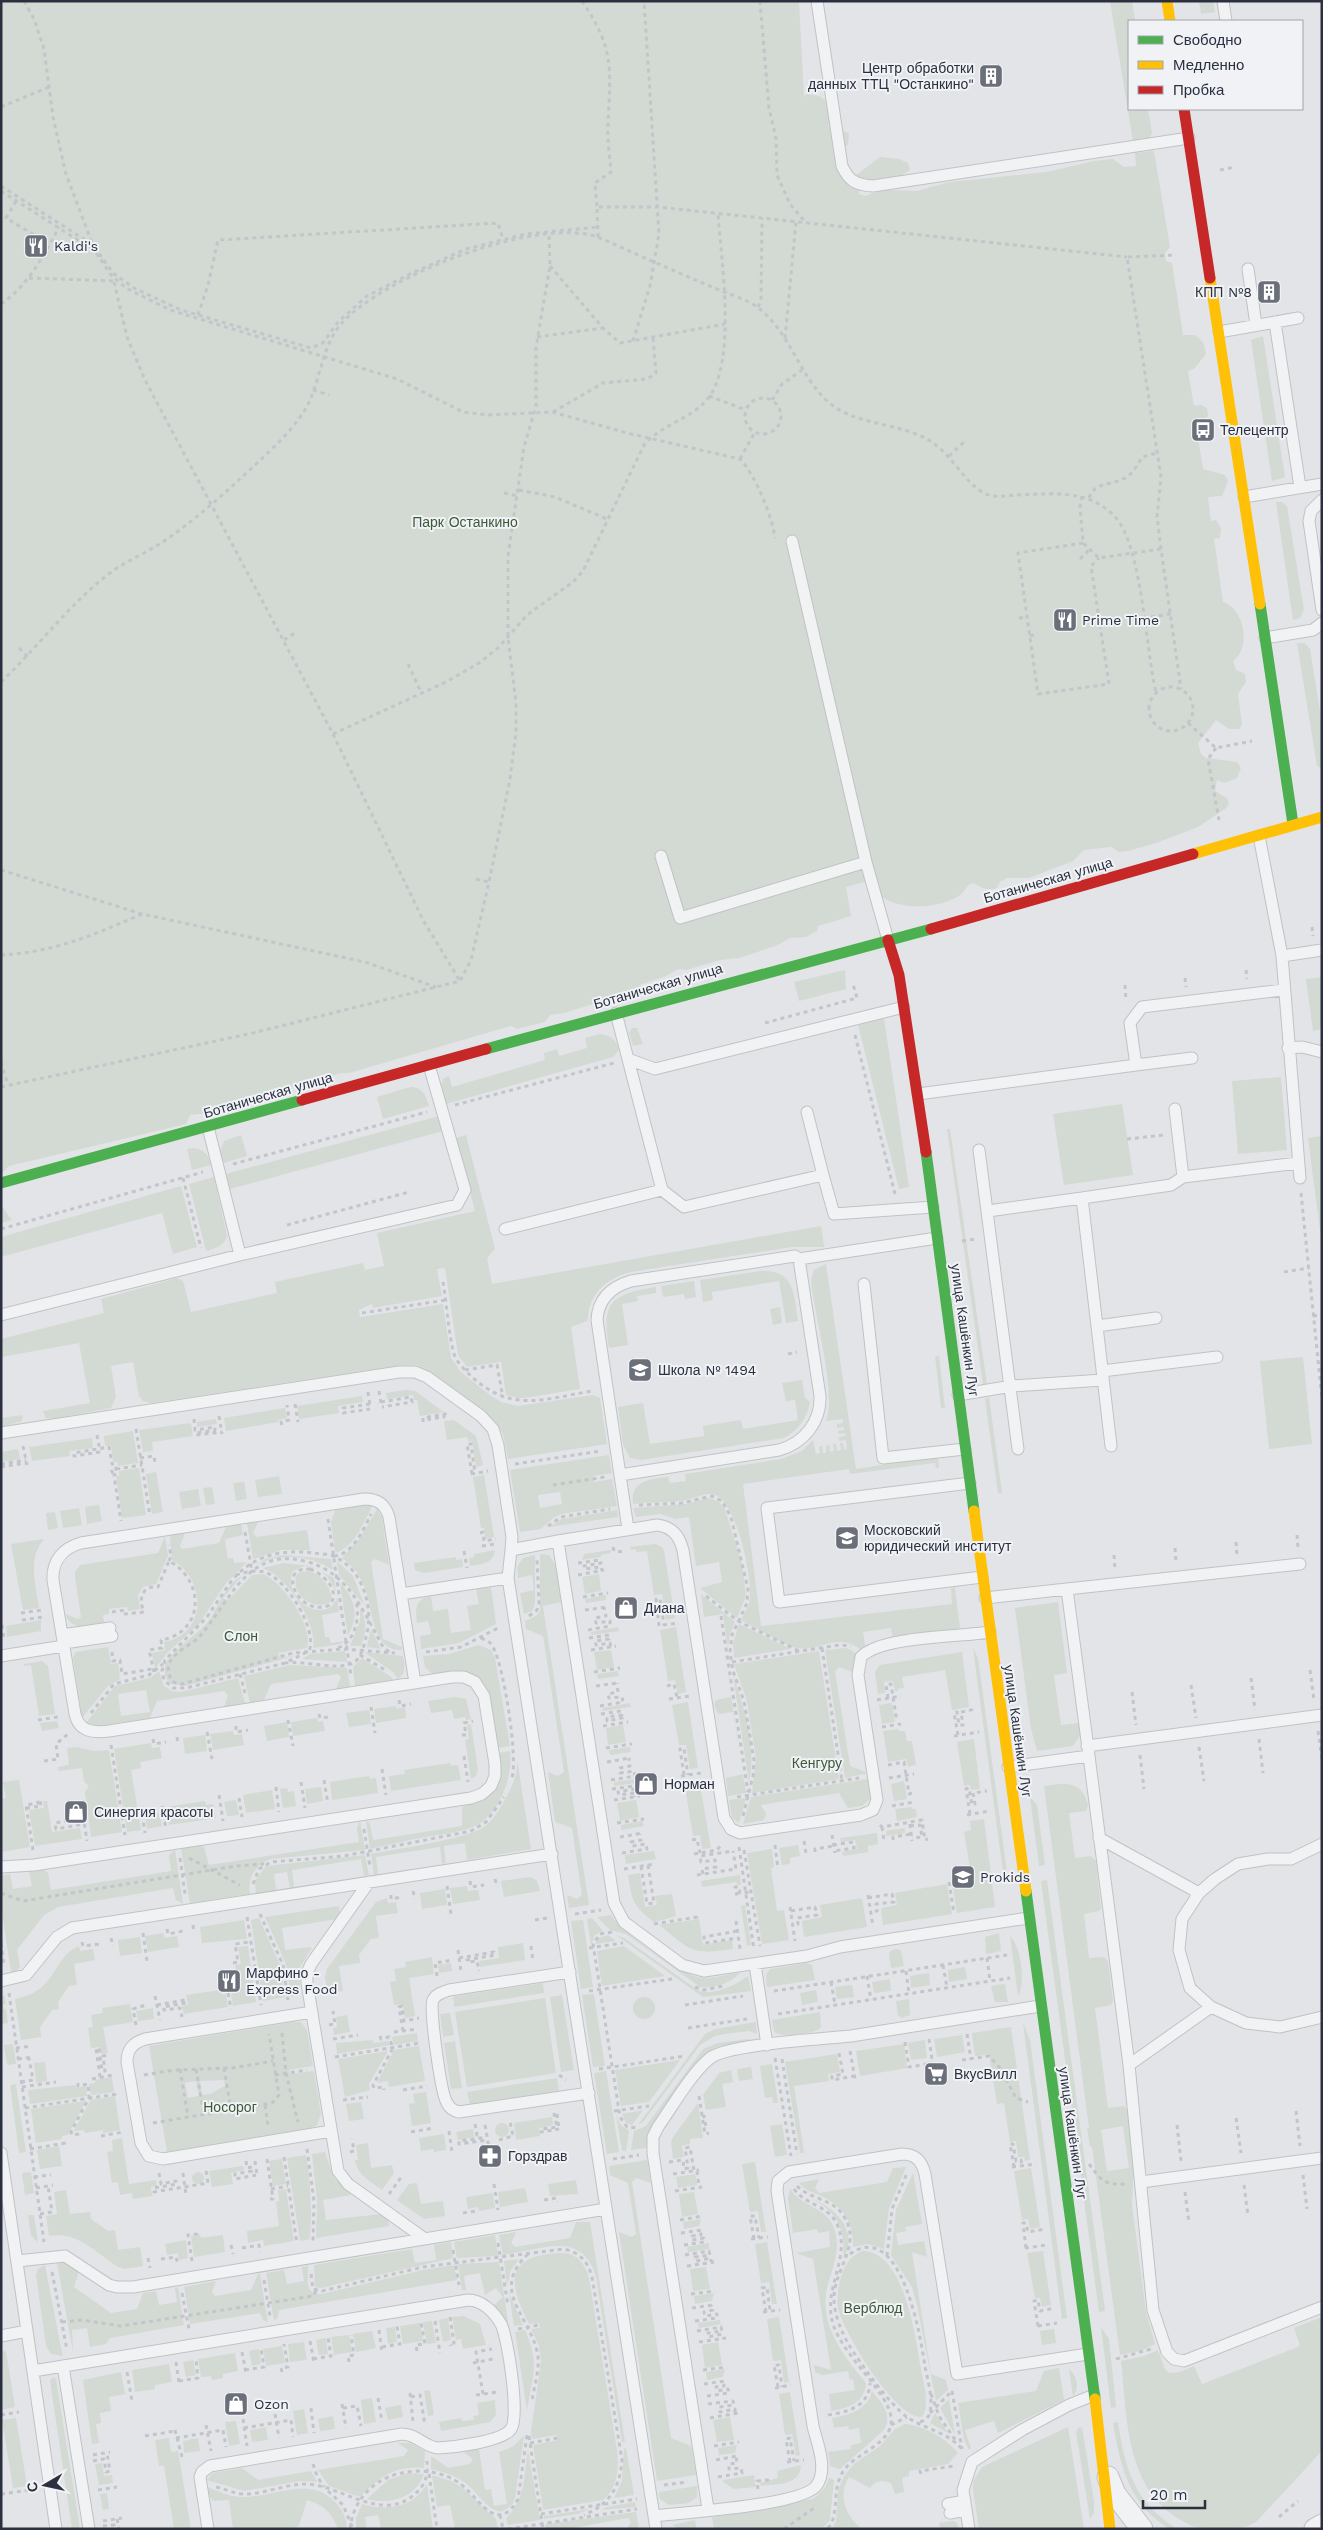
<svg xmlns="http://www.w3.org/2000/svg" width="1323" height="2530" font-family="'Work Sans',sans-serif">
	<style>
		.green { fill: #d2dad3; fill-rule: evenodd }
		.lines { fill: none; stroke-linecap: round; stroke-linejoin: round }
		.lane-casing { stroke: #c1c2c5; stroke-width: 13 }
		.street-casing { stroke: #c1c2c5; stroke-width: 23 }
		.path { stroke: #c4c5ca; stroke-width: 3; stroke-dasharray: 4 4; stroke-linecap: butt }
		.lane { stroke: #f1f2f4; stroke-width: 11 }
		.street { stroke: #f1f2f4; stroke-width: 21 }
		.fast { stroke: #4caf50; stroke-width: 11 }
		.slow { stroke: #ffc107; stroke-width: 11 }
		.jam { stroke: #c62828; stroke-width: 11 }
		.labels { text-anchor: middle; stroke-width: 4; stroke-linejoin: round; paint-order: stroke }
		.poi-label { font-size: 14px; fill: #2a303f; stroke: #f0f2f6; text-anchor: start }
		.park-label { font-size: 14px; fill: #3b5a39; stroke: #f0f2f6 }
		.street-label { font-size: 14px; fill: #2a303f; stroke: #f0f2f6 }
	</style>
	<rect width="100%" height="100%" fill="#e3e4e7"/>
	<path class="green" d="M1,1H799L804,98L806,94L819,96L835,106L828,126L849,133L848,145L836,149L851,174L855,176L880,157L899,159L908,163L910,170C888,186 881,173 859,185V194L865,196L884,190L917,191L949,182L1047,172L1094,161L1113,159L1124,167L1136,166L1135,153L1154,151L1170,247L1165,253L1166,261L1172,263L1183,335H1195L1203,342L1206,354L1194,369L1188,371L1194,406L1201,405L1207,408L1208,415L1204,427L1197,430L1203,469L1225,475L1228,481L1222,496L1208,497L1211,521L1216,520L1221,528L1220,538L1214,539L1223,602C1241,607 1249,637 1240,653C1239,656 1235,659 1233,661L1236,670L1245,674L1246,682L1238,694L1242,725L1239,729H1229L1216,720L1198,743L1201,754L1206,758L1237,762L1241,768L1237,778L1224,783L1217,780L1215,791L1227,798L1229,804L1225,809L1198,827L1156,843L1128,851L1119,852L1111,847L1084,850L1073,861L1029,878H1007L1000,882L997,888C987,891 982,888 973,883C966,885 965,892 959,896C936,909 901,911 879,895L876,879L846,887L851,916L818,926L817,931L806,937L790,938L778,945L739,958L720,960L686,970L678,969L666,976L637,986L655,985L564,1013L550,1015L545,1022L517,1029L511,1026L349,1073H342L272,1092L244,1103L235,1102L217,1107L210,1113L190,1115L186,1124L9,1166L1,1174Z
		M1110,1H1132L1135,21H1129V109H1148L1152,133L1150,138L1133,141Z
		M1199,1H1213L1215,12L1201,14Z
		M1263,336L1285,477L1272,481L1251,340Z
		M1276,502H1282L1287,506L1304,610L1300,618L1293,620Z
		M1297,643H1305L1310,649L1322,723V768L1317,766Z
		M845,970L846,989L799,1001L794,982Z
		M1322,977V1029L1313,1031L1306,979Z
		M884,1018L909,1187L899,1189L858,1025Z
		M632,1028H637L643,1044L633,1046L629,1033Z
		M600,1034C611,1036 616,1039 619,1050L613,1057L446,1104L441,1085L444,1078L449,1076L452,1087L545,1060L544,1053L557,1049L559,1056L587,1048L585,1038Z
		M1281,1077L1287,1150L1238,1154L1232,1081Z
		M410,1087C423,1087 426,1096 429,1106L383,1119L377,1097Z
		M1122,1104L1133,1175L1064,1185L1053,1114Z
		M439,1116L443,1131L230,1189L226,1174Z
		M947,1129H950L987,1384H983Z
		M241,1135L247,1156L223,1163L220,1151L224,1141Z
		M466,1135L495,1249L487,1258L492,1284L821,1226L824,1247H792L631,1272C612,1277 596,1287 590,1306C588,1311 589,1316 587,1321L571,1327L580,1389L524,1398H517L506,1395L501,1362L467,1367L458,1355L445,1268L437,1269L442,1296L373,1308L372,1304L359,1310L360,1317L443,1304L451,1358L461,1372L490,1395L501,1402L518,1406L593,1395L600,1398L607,1444L508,1459L503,1434L496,1422L430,1372L417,1365H403L151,1403L143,1401L139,1396L133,1362L111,1366L116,1397L111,1408L52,1419L46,1418L43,1411L90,1403L79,1343L1,1357V1339L104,1313L101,1299L177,1278L183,1281L191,1312L277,1293L275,1282L363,1263L365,1270L384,1266L377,1233L475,1211L456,1138Z
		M1322,1136V1246L1308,1138Z
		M193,1148C204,1149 209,1155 211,1165L192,1170L187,1149Z
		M214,1177L227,1235C225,1246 216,1248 206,1251L189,1184Z
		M181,1186L197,1247L173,1254L162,1213L1,1257V1237Z
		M1,1205L12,1220L1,1223Z
		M826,1264L856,1469L938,1456L939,1468H936L935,1463L850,1474L849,1469L743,1484L761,1626L952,1604L951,1588L955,1587L960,1629L893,1639L891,1628L863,1632L865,1646L861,1650C836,1631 820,1653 797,1648C783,1645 755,1627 741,1620C745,1612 750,1605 750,1596C752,1576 736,1501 715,1495C706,1492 698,1497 690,1499C672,1504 651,1501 633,1504C630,1480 651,1479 668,1477L670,1483L686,1481L685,1474L781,1459L802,1451L813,1440L816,1454L820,1453L819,1447L822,1446L823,1453H826V1446L829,1445L830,1452L834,1451L833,1444H836L837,1451L841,1450L840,1443H843L844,1450L847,1449L846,1440L839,1441V1437L845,1436V1433L838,1434V1431L844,1430V1427L837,1428V1424L843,1423V1419L826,1421C837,1394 814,1314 811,1280L814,1270Z
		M761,1271C795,1269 794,1295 798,1321L786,1323L779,1281L712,1292L713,1300L703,1302L700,1280Z
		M694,1281L696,1297L685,1299L684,1294L663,1297L661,1286Z
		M656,1287V1293L637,1296L638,1301L622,1304L628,1345L609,1348C601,1302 611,1294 656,1287Z
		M780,1307L782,1323L773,1325L770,1309Z
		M935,1356H939L945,1408H941Z
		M1303,1357L1312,1444L1269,1449L1260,1361Z
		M802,1380L805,1398L810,1402C807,1418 799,1430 784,1438L641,1460L630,1458L623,1444L618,1407L643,1403L650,1444L704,1436L703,1426L741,1420L743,1429L798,1420L795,1400L786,1401L782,1383Z
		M405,1390L415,1391L444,1412L420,1416L417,1400H414L413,1395L387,1399L386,1393Z
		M362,1396L363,1402L338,1406L339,1413L299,1419L297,1406Z
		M989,1397L1002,1493H998L985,1399Z
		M285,1408L287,1418L278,1420V1422L226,1431L224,1418Z
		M23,1415L22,1421L1,1427V1418Z
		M216,1419L217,1424L197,1427V1422Z
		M454,1420L476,1436L483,1465L476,1467L472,1441H468L467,1437L447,1440L444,1421Z
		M191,1423L193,1436L152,1442L153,1451L143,1452L139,1430Z
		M133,1431L138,1463L118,1466L117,1462H113L111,1445L105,1446L104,1436Z
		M92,1438L93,1448L69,1451L70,1456L32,1461L29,1447Z
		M18,1449L20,1459L1,1462V1452Z
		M609,1455L612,1473L593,1476L594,1482L612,1479L617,1506L561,1514L553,1518L541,1529L520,1532L510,1470ZM560,1492L562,1504L540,1508L538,1495Z
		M139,1468L146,1515L122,1518L116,1476H119V1471Z
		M156,1472L163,1512L152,1514L146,1474Z
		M484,1475L494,1537L485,1539L484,1528H481L473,1477Z
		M279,1476L282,1494L258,1497L255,1480Z
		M244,1482L247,1499L236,1501L233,1483Z
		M212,1487L215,1504L206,1505L203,1488Z
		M198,1489L201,1506L182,1509L179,1492Z
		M709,1498L718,1501L725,1509L742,1564L746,1596L737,1618L700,1588L722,1582L719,1562L696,1566L689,1517L676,1519L660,1514L636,1517L633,1508L686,1504Z
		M99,1505L102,1521L87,1524L85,1507Z
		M365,1505L372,1506C365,1521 353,1549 335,1553L331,1522L335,1510Z
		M79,1508L82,1525L63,1528L60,1511Z
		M377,1509L382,1518L389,1565L375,1559L371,1562L383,1639L402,1647V1650C371,1652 373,1606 364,1585C359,1574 352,1565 342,1558L360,1538Z
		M617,1510L618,1517L549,1527L562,1519Z
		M55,1512L58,1528L48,1530L46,1513Z
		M258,1522L253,1533L257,1537L307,1530L310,1550H282L253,1559L247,1523Z
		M241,1524L243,1535L225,1539L228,1559L233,1558L234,1563L247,1562L226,1583L199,1624L168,1652L155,1669L152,1653L165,1650L164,1642C207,1635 207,1579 172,1560L170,1535L185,1533L180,1546L182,1549L219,1543L226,1527Z
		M165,1536L168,1556L156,1584L143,1587L138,1595L140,1609L128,1611L127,1607L109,1609V1614L103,1615L104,1623C89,1626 72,1632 65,1614L78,1619L81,1617L75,1577V1572L80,1565L158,1553Z
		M44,1539C27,1559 36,1584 39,1608L23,1610L11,1544Z
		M655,1544L662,1547L664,1551L675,1618L666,1620L662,1594L654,1595L647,1551L636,1552V1549L631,1550L630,1547Z
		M495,1550C493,1564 482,1564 470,1566L469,1558L474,1557V1554Z
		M611,1550V1553L601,1555V1557L582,1560L584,1554Z
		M540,1554L549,1555L556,1566L561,1602L543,1606L589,1905L569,1908L567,1895L577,1899L582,1895L572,1828L555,1822L548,1772L558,1776L564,1772L543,1636L526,1629L525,1621L536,1616L540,1611Z
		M283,1555L331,1559L333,1570C309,1555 280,1552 254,1566L265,1559Z
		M535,1555V1603L532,1611L524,1614L520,1593L534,1590L532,1575L518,1578L517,1567L523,1558Z
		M456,1557V1560L462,1559L463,1567L424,1573L415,1570L414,1563Z
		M337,1561L353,1576L365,1606L339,1575Z
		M284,1563L311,1566L334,1578L336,1592C331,1578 320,1566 304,1566L293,1571C281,1600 326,1626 337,1598L339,1612L322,1615L325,1637H329L331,1643L344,1641L341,1644L313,1648C318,1624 286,1574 262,1568Z
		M309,1571C322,1576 329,1584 332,1598L329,1603C312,1610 292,1595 296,1576L300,1572Z
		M263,1574C283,1582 314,1627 307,1648L278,1653L280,1658L298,1655L185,1686L171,1684C165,1679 163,1671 166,1663C173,1650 199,1634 210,1619C219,1606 226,1583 242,1576L223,1598L228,1600L252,1575Z
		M599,1574L601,1591L585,1594L582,1577Z
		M340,1583C356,1600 359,1615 348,1636Z
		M491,1587L496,1624L459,1643L421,1649L420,1636L431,1634L428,1621L417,1623C415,1609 415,1599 431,1596L433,1611L448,1609L451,1633L471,1630L467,1606L479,1604L476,1589Z
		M701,1594L735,1622L730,1634L728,1648L723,1614L704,1617Z
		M606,1595V1600L586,1603L585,1599Z
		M1058,1602L1067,1673L1054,1675L1061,1725L1079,1723L1080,1736L1073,1746L1037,1751L1031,1729L1015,1608Z
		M360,1608C368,1622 366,1632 361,1646H350L360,1621Z
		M719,1618L746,1793L728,1796L726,1778L743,1774L733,1712L718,1714L714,1705L716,1700L731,1697Z
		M41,1620V1631L7,1637L6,1626Z
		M739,1624L791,1649L734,1658L733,1643Z
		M618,1627L619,1631L591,1635V1632Z
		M676,1627L686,1692L678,1694L675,1680L668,1681L660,1630Z
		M371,1629L381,1649L367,1647Z
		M479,1645L491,1650L495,1658L510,1746L498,1748L489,1693L477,1677L431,1673L425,1667L423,1656L449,1654Z
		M108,1647L111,1664L118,1663L120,1679L107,1687L82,1718L73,1657L76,1652Z
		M847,1648L857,1654L852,1672L839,1667L835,1671L850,1766L868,1773L845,1778L825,1650Z
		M973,1648L978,1658L1007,1872H1003Z
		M611,1650L614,1667L597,1670L594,1652Z
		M345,1651L347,1662L302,1659L310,1654Z
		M819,1651L839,1779L752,1793L756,1759L747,1701L734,1664Z
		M364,1652L403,1656C405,1665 406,1674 398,1679L393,1672Z
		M962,1652L969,1707L952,1710L945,1670L902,1677L904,1688L898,1689V1691H895L893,1681L884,1682L885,1693L878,1694L875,1672L880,1665Z
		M362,1658L390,1676L393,1680L355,1686L353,1667Z
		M42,1661L48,1666L55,1714L39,1716L31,1665L24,1666V1664Z
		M290,1665L347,1668L350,1687L336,1689L341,1677L338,1674L271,1684L264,1700L250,1703L244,1676Z
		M159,1671L164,1686L172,1691L181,1692L238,1678L245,1703L224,1707L228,1695L224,1691L157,1701L150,1718L98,1726L86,1723L115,1686L150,1678ZM146,1690L150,1712L121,1716L118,1694Z
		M618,1671L619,1676L598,1679L597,1674Z
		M733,1675C744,1707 757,1748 749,1783Z
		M455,1697L466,1699L471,1719L466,1720L465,1717L454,1719L452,1710L431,1713L428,1701Z
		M688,1702L698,1768L690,1769L686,1745H679L672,1705Z
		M630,1703L631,1707L603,1711L602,1708Z
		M892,1703L895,1722L882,1724L879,1705Z
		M396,1706L397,1709L405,1707L406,1718L376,1723L374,1709Z
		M369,1710L371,1724L349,1727L346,1713Z
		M317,1718L318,1722L323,1721L325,1731L293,1736L291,1722Z
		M57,1721L59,1728L42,1731L40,1723Z
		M287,1722L289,1737L267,1741L264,1726Z
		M471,1724L478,1770L476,1776L471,1779L465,1740L469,1739L467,1725Z
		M623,1725L626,1742L608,1745L606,1728Z
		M899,1729V1731H905L907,1741H912L916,1765L908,1767L906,1759L888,1762L883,1731Z
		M233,1731L234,1735L242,1734L244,1745L213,1750L210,1734Z
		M205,1735L207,1751L185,1754L183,1738Z
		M974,1739L980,1789L971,1790L970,1785L964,1786L957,1742Z
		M151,1743L152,1748L160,1747L162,1758L140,1762L141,1768L131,1770L141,1830L127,1832L114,1749Z
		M77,1747L94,1751L109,1750L122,1832L91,1837L85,1792L89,1786L84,1782L82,1768L59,1771L58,1767L69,1765L67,1748Z
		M630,1747L631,1752L610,1755L609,1750Z
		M510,1751C514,1775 499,1815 475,1826C460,1833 442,1834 426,1837C408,1840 389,1845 370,1849L366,1820L370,1824L373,1840L462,1826V1807L485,1798L499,1753Z
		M517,1759L531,1849L467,1860L465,1843L444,1846L446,1863L442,1864L440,1847L376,1857L378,1874L374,1875L371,1854C395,1849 468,1839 484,1827C494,1820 501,1807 507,1796C513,1785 518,1773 517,1759Z
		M450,1763L451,1766L458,1765L461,1780L391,1791L389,1776L405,1774L404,1770Z
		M369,1776L370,1779L376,1778L378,1793L332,1800L330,1782Z
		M643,1778V1782L614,1786V1782Z
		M699,1779L711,1848L702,1849L700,1835L693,1836L684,1781Z
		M868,1779L870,1799L862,1806L848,1808L839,1793L761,1805L766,1814L764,1820L743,1824L751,1797Z
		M19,1780L30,1847L1,1852V1799L6,1798L3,1782Z
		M904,1781L907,1799L894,1801L891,1784Z
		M1060,1784C1076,1783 1084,1789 1088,1805L1086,1811L1069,1813L1075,1858L1091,1856L1096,1861L1101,1908L1099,1911L1084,1914L1089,1958L1104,1957L1108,1961L1113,2001L1111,2005L1095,2008L1108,2108L1124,2106L1128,2111L1134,2162L1132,2205L1146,2312L1155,2344L1140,2351L1120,2355L1092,2147H1090L1087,2129L1089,2128L1044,1786ZM1123,2126L1129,2168L1107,2171L1101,2130Z
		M321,1787L323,1801L307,1804L305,1789Z
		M287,1788L288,1792L294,1791L296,1806L283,1808L280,1789Z
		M272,1790L275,1809L246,1813L243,1795Z
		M1030,1797L1037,1805L1045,1865L1039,1866Z
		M746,1798L739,1823L732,1818L729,1800Z
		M236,1800L239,1815L227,1816L224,1802Z
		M636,1800L639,1817L620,1821L617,1803Z
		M43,1801H47L52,1832L80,1828L82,1839L35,1846L29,1810L44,1808Z
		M205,1801L206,1805L213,1804L216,1818L169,1825L167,1807Z
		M912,1807V1809H916L917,1817L897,1821L895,1809Z
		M159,1813L162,1826L147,1829L145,1815Z
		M984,1819L995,1907L957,1913L952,1883L972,1880L964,1832L971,1830L970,1821Z
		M360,1821L365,1850L271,1859C256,1864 247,1878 250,1894L190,1903L181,1848L199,1845L204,1847L209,1865L359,1842L357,1828Z
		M642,1821L644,1826L621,1830V1825Z
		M905,1828V1833L886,1836V1831Z
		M877,1833L878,1844L868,1846V1852L843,1856L842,1852L857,1849L855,1840L841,1842L840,1838Z
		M798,1845L800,1856L790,1858V1864L782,1865L779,1848Z
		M175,1849L183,1904L176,1900L173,1888L58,1907L44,1915L17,1950L20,1967L16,1971L11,1972L1,1906V1876L10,1874L13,1889L32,1886L29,1871L44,1870L48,1873L51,1890L171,1871L169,1855Z
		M772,1849L774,1867L771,1868L777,1911L784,1910L789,1940L762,1944L747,1853Z
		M654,1851L656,1859L626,1864L625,1855Z
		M365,1855L369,1875L364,1876L361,1859L292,1870L294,1887L290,1888L287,1872L274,1874L276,1890L256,1893L255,1881L266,1866Z
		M640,1873L645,1907L657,1905L655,1896L672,1894L676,1916L654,1922C633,1906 632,1901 628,1875Z
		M740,1875L741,1885H737L736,1882L702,1887L701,1881Z
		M531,1877L537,1881L540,1891L504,1897L501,1881Z
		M1047,1880L1105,2311L1099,2312L1041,1881Z
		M947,1884L952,1914L883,1925L881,1908L897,1905L895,1893Z
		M467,1886L468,1891L478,1890L480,1900L453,1904L450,1888Z
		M445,1889L447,1905L422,1909L420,1893Z
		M387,1898L388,1903L396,1902L398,1913L376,1916L379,1938L371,1939L359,1955L360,1963L339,1966L343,1991L328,1993L325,1978L327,1969L376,1902Z
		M862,1898L867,1927L804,1937L802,1921L822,1917L820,1905Z
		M745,1905L751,1945L747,1946L741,1906Z
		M339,1906L340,1913L337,1919L282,1928L285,1950L311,1947V1949L299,1969L300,1993L299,1995L291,1996L286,1964L265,1917Z
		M611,1915C620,1931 679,1973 698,1977C711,1980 726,1974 740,1973C731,1983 714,1989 700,1987L626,1934L610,1930L597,1917Z
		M259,1918L280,1965L285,1997L263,2001L251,1920Z
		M592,1918L603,1931L595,1935L591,1945L587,1919Z
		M699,1919L703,1945L732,1940L733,1949C690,1955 692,1951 659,1925Z
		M244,1920L247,1939L202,1943L200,1927Z
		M583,1920L593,1987L581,1989L571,1921Z
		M163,1933L165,1938L177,1936L179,1947L148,1952L145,1936Z
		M999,1933L1001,1951L986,1954L985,1937Z
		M608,1935L616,1941L595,1944L598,1938Z
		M616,1935L624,1938L699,1991C716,1995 734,1986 748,1976L751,1991L703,1997Z
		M1010,1936C1021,1947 1026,1983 1018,1996Z
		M140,1937L142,1953L120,1956L118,1940Z
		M523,1943L525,1960L480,1967L479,1961L499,1958L498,1947Z
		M79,1946L80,1951L93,1949L95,1960L74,1964L77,1985L69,1986L58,2002L59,2009L52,2010L40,2027L41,2037L21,2040L15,1999C57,1992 53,1956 79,1946Z
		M248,1946L256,2002L233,2006L231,1994L240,1992L235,1965L241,1964L238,1947Z
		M624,1946L665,1976L602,1986L597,1951Z
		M898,1949L901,1951L904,1966L891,1968L889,1953L892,1950Z
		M432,1957L434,1974L409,1978L415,2016L405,2018L403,2004L394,2005L390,1982L396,1981L394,1969L406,1967L405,1962Z
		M451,1963L452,1971L439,1973L438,1965Z
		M806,1963L812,1965L815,1980L767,1987L766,1975L770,1969Z
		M965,1967L967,1979L949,1982L948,1970Z
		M929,1973L930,1985L911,1988L910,1976Z
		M890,1979L891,1991L874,1993L872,1982Z
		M543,1983L544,1993L454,2007L453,1997L456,1996Z
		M1005,1984L1008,2002H995L991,1986Z
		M852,1985L854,1997L837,1999L835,1987Z
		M221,1990L222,1995L226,1994L228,2007L184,2014L182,2006L188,2005L186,1995Z
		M816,1990L818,2002L802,2005L800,1993Z
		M594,1994L605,2066L593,2067L582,1995Z
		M4,1995L6,2004L3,2005L4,2009H6L8,2023L1,2024V1996Z
		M562,1995L574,2070L561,2072L550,1997Z
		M633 2008a11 11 0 1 1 22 0a11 11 0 1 1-22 0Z
		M545,1998L556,2073L467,2087L455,2012Z
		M909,1999L910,2015L901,2018L898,2015L896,2001Z
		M130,2004L133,2022L103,2027L108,2053L101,2054L100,2047L91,2048L88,2028L93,2027L91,2015L103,2013L102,2008Z
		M153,2008L154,2019L138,2021L136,2011Z
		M820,2012L821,2027C816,2034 781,2039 774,2031L772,2020Z
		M450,2013L454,2035L443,2037L440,2014Z
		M347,2015L350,2032L334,2035L333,2028L337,2027L336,2017Z
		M292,2022H301L307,2030L313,2066L289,2070L290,2074L314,2071L321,2114L317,2125L310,2129L167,2152L149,2046ZM224,2080L225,2086L210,2094L202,2095L200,2081ZM196,2081L199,2096L188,2098L185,2083Z
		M756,2022L757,2034L749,2031L725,2034L715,2036L700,2045L643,2122L638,2125L705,2034L715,2029Z
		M1023,2023L1030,2040L1067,2318L1062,2319Z
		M1011,2027L1030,2160L1025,2161L1024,2157H1018L1016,2141L1010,2142L1004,2103L997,2104L989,2054L975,2056L972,2033Z
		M417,2033L418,2041L394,2045L392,2037Z
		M962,2035L965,2052L937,2057L934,2039Z
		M748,2039L752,2041L717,2047L706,2054L649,2130L646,2148L631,2150L634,2131L646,2126L703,2049L718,2043Z
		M373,2040V2043L388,2041L390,2045L337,2054L336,2043Z
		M925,2040L927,2058L911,2060L908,2043Z
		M455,2041L462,2088L451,2089L444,2043Z
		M13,2044L16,2064L7,2065L4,2045Z
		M904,2044L907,2068L860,2076L856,2051Z
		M419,2046L425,2081L389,2087L388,2081L377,2083L394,2050Z
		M388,2051L369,2084L370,2090L345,2097L338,2059Z
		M837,2054L840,2072L828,2074L829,2081L794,2086L804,2153H800L785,2062Z
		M680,2060L649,2102L621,2106L615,2070Z
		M45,2062L47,2081L36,2083L34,2063Z
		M772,2064L778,2103H773L772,2097L765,2098L760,2066Z
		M751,2067L753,2079L739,2081L737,2069Z
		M731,2070L733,2082L722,2084L726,2107L706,2110L703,2095L719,2073Z
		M606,2071L619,2152L607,2154L594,2073Z
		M112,2077L114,2092L91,2095L89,2084L95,2083V2080Z
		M557,2078L559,2091L470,2105L467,2092Z
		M16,2084L26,2152L19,2153L10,2085Z
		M76,2085V2088L86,2086L87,2096L30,2104L28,2090Z
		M426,2092L431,2123L412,2126L409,2104L415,2103L413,2094Z
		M115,2096L120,2130L103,2133V2130L85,2133L84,2130L74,2131L91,2100Z
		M86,2101L68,2135L62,2136V2139L36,2143L31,2109Z
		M361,2102L364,2119L349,2121L346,2104Z
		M698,2103L703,2138L690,2139V2144L682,2146L684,2157L673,2159L671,2142L673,2137Z
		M643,2110L632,2125L626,2123L622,2114Z
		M616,2114L620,2124L629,2131L626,2151H622Z
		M552,2117L553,2125L539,2128L540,2136L516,2140L514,2123Z
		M495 2130a7 7 0 1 1 14 0a7 7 0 1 1-14 0Z
		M782,2124L787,2155L775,2157L770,2126Z
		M473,2129L474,2137L458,2140L456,2132Z
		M444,2134L446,2150L434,2152L433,2149L421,2151L419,2138Z
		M122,2138L129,2184L156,2180L157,2186L151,2187L152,2196L133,2199L132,2193L120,2195L118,2182L112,2183L107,2152L113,2151L112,2140Z
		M368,2143L371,2168L392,2165L394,2173L382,2190C370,2181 358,2176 355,2160H358L356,2145Z
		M59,2146L62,2166L40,2169L37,2150Z
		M325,2152L334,2178L351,2195L323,2200L326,2220L382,2214L388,2219L389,2226L316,2238L317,2201L312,2154Z
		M306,2155C311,2182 312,2211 310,2239L300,2241L287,2158Z
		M282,2159L286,2184L273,2186L269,2161Z
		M647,2160L651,2183L636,2178L632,2182L671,2438L691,2446L696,2475L657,2481L619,2232L632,2237L636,2234L628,2183L610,2175L609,2166Z
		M755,2162L766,2232H761L758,2211L750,2212L742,2164Z
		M243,2166L244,2170L231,2173L233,2184L212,2187L209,2171Z
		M906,2167L889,2208L884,2249L868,2244L853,2247C854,2221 842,2205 819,2195C811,2192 804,2189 799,2183L819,2179L815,2188L819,2193L887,2182L893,2168Z
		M1031,2168L1040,2227L1030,2229L1028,2219L1022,2220L1014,2171Z
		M192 2178a6 6 0 1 1 12 0a6 6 0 1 1-12 0Z
		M31,2172L34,2193L25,2195L22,2173Z
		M913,2173L922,2224L905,2227L906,2231L896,2233L898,2245L924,2241L927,2257L912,2252L931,2374L946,2380L948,2390L936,2401L917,2305L912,2287L891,2255L896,2210Z
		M695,2174L697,2185L678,2188L676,2177Z
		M576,2180L578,2194L550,2196L548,2184Z
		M417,2183L421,2204L443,2201L445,2216L424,2219L397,2200L409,2184Z
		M525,2188L528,2202L500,2207L498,2192Z
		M790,2188C799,2207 827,2206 834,2228C841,2248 834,2264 828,2284C817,2323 843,2355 866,2383C865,2403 848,2408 831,2411L829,2394L855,2390L853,2379L850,2380L848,2371L823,2375L815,2372L814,2365L831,2370L813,2259L796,2253L830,2247L829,2231L818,2233L817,2229L793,2233L788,2198Z
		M286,2189L294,2241L264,2246L263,2240L248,2243L247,2231L279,2226L276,2202L279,2201L278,2190Z
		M66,2190L70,2214L90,2212L91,2219L108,2231L115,2230L118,2250L140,2247L143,2266L125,2269L118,2267C96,2253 78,2231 49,2236L46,2216L57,2214L54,2192Z
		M694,2192L698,2214L682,2217L679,2194Z
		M493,2193L495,2208L479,2211L478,2207L468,2209L466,2197Z
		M812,2199C836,2207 860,2233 843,2259C846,2231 838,2212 812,2199Z
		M28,2215H34L38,2242L31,2236Z
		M701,2219L699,2226L684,2229L683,2222Z
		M576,2222H590L625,2442H622L596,2277C582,2228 538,2251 503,2255L499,2235L516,2232L511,2243L515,2247L570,2238Z
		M200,2235L201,2238L223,2235L225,2252L194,2257L191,2236Z
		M495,2235L498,2256L457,2258L454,2242Z
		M186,2240L188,2258L179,2260L178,2253L167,2255L165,2244Z
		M451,2242L453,2258L321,2288L315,2287L314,2265L412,2249L415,2263L436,2260L434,2245Z
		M767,2242L777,2304H772L769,2282L761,2283L755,2244Z
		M709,2243V2249L688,2252L687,2247Z
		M862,2251C903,2250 915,2333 920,2364C922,2377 931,2405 922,2417C896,2420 843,2332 838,2308C836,2297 839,2284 842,2274C846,2263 851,2256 862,2251Z
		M1043,2251L1051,2305L1042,2307L1040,2298H1035L1027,2253Z
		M563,2253C578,2254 585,2264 589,2278L617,2450C619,2469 618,2486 603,2500L543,2510L533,2445L558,2440L557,2435L532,2439L531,2432L541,2361L539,2346L531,2329L540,2328L539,2323L529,2324C507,2280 505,2255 563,2253Z
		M519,2259L511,2270L507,2286L504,2261Z
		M499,2262L509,2328L494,2305L503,2297L496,2288L485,2295L480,2273L464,2276L466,2290H462L458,2264Z
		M57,2263H65L79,2271L74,2287L111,2313L137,2309L143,2293L156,2291L159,2305L177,2302L175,2288L178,2287L184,2325L110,2338L106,2344L90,2347L87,2328L72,2330L73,2352Z
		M45,2265L60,2343L63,2356L51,2354L46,2346L36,2275L38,2269Z
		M454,2265L457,2280L279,2310L278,2317L274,2321L266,2273L284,2270L287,2284L304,2281L302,2267L308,2266C308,2279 304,2295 322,2294L423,2270Z
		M706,2267L710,2289L693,2291L690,2269Z
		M258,2274H260L268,2322L263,2320L260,2313L190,2324L184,2287L216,2281L212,2292L215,2296L251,2290Z
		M509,2293L523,2325L514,2326Z
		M714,2293L712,2301L695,2304L694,2296Z
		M464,2316L480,2324L486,2345L463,2349L461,2339L456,2340L452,2317Z
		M779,2317L789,2382L784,2383L781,2360L773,2361L767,2319Z
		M1322,2317V2451L1256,2522C1242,2530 1229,2529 1212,2529C1197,2529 1186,2524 1173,2515C1125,2481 1127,2414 1121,2361L1144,2356L1158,2350L1165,2369L1169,2373L1180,2372L1194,2366L1202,2384L1298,2347L1300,2345L1294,2328Z
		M448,2318L451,2340L443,2342L439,2320Z
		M720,2320L721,2324L699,2328L698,2323Z
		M432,2321L436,2343L427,2344L423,2322Z
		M420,2323L423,2341L403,2344L400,2326Z
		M395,2327L397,2342L388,2344L386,2328Z
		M1101,2327L1109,2339L1116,2407L1111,2408Z
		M1054,2329L1056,2343L1042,2345L1040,2331Z
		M525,2330C540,2364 533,2375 527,2410L515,2332Z
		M372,2331L376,2348L356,2352L353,2334Z
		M349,2335L352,2352L334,2355L331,2337Z
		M326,2338L328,2354L319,2355L316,2340Z
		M304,2342L307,2360L290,2362L288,2344Z
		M718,2342L722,2365L705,2368L702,2345Z
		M282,2346L285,2363L266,2366L263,2349Z
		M259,2349L261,2364L252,2366L249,2351Z
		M6,2351L15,2407L1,2410V2352Z
		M235,2353L238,2371L223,2374V2378L212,2380L211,2376L201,2377L198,2359Z
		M193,2360L196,2375L186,2377L183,2362Z
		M169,2364L172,2382L155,2385V2389L135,2392L132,2370Z
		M1059,2368L1064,2400L998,2433L994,2421L965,2430L971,2448L969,2450L964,2440L958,2403L1036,2391L1044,2371Z
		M725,2369L723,2377L707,2380L706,2372Z
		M1069,2369C1077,2375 1080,2389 1073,2396Z
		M121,2372L125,2394L109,2397L111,2411L100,2413L101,2423L96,2424L99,2443L92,2444L83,2380Z
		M54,2377L56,2379L80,2529H72L50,2380Z
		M430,2390L434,2415L428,2416L424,2391Z
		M872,2391C882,2403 893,2415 884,2430L840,2469L830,2466L828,2452L851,2449V2445L861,2443L859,2428L849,2430L848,2426L834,2428L832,2418C849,2415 868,2410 872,2391Z
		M790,2392L800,2455L796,2456L792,2434L785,2435L779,2394Z
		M372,2398L376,2422L364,2424L361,2400Z
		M949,2399L955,2435L940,2408Z
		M495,2400L496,2415L490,2422L441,2431L439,2422L461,2418L462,2421L474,2420L473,2416L479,2415L477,2403Z
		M401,2405L403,2417L388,2420L385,2408Z
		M304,2409L308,2433L297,2435L293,2411Z
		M935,2413L948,2433L930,2423Z
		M333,2416L335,2429L320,2431L318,2419Z
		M730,2417L734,2440L717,2442L713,2420Z
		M16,2418L27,2486L13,2488L2,2420Z
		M236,2421L240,2444L229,2446L225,2422Z
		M1118,2422C1125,2469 1134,2502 1177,2529C1166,2529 1159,2522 1151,2515C1125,2490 1119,2457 1113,2423Z
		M905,2424C924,2426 946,2438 958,2453L948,2464L909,2471V2476L902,2478L904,2492L895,2494L891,2483C882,2479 875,2481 870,2488L849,2477C837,2495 846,2517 862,2529H832L836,2521L838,2491L844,2476L854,2464L880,2446L895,2429Z
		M266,2427L268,2440L252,2442L250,2430Z
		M1068,2427L1084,2529H979L973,2490V2482L982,2467Z
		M1082,2427L1094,2501V2512L1090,2519L1076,2432L1078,2428Z
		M524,2436L515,2498L512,2505L503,2511C488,2514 476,2489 464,2482C454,2475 443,2472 431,2469V2456L448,2468L470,2464L473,2459L463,2452L479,2449L485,2490L491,2489L494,2506L507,2504L499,2452L512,2447Z
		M169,2438L171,2452L178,2451L191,2529H174L164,2466H159L155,2440Z
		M198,2438L200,2451L184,2453L183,2441Z
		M398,2443H410L425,2451L424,2468C396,2465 379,2477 360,2497L329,2486L318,2470L404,2456L408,2450Z
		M737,2445L735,2453L719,2455L718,2448Z
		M626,2448L634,2495L614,2498L622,2481L624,2449Z
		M528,2450L540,2520L508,2525L506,2518C527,2497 523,2477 528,2450Z
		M102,2463L104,2476L112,2475L113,2483L99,2485L95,2464Z
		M801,2465C800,2486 776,2484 761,2486L760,2483L778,2478L777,2471Z
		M242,2468L258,2480L311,2471L317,2482L300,2481L244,2491L207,2480L213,2473Z
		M408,2473L424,2474C416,2498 390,2505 367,2499L388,2480Z
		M432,2475L451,2481L464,2489L496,2519L498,2529H455L450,2505L437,2507Z
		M754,2475L756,2487L734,2489L723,2482V2480Z
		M829,2478L834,2480L830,2520L824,2527L714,2529L712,2517L813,2499L825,2488Z
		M427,2484L433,2529H381L378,2515L365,2517L367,2529H356V2518L362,2504C387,2511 413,2508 427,2484Z
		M697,2486V2497L689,2503L669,2505L660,2499L659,2492Z
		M207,2487C219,2491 232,2498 244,2497C276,2497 309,2475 335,2502C342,2509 347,2518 347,2529H338C332,2513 323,2504 307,2500L299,2526L291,2529H233L229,2500L213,2501L209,2496Z
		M107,2493L109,2509L103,2510L100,2494Z
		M635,2502L636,2507L601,2510L606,2507Z
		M590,2509L578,2514L544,2519V2516Z
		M636,2512L639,2529H627L631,2522L628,2518L568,2529H546L545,2524Z
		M695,2520L697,2529H678L672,2525Z
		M953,2521L957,2523L959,2529H940L939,2523Z"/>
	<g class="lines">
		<defs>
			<path id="lane" d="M817,1L842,166C849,181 856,185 873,186L1189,138
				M1223,1L1226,21
				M1248,269L1256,325
				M1275,322L1300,487
				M1219,332L1298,318
				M1244,497L1322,484
				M1322,500L1311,511L1309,521L1322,610
				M792,541L866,862L888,940
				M1265,638L1313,630L1322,623
				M1259,836L1282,956L1300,1178
				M661,856L680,918L866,862
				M1282,956L1322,950
				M616,1013L662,1190L684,1207L823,1175L834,1214L933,1207
				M1288,1048L1302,1047L1322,1052
				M628,1059L655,1069L904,1007
				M1136,1065L1192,1058
				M918,1094L1136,1065L1130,1023L1142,1007L1283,990
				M1175,1109L1183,1177
				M807,1112L823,1175
				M979,1150L1018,1449
				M988,1211L1082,1198
				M505,1229L662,1190
				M240,1255L457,1205L465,1190L429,1065
				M864,1284L883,1458L965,1449
				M1,1315L240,1255L208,1127
				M1097,1326L1156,1318
				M1102,1371L1217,1357
				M958,1395L1012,1386L1103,1380
				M1,1433L399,1372H415L427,1377L481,1416L493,1429L498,1445L512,1537L511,1550
				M1111,1446L1082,1198L1171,1185L1183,1177L1298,1163
				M620,1475L779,1450C804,1443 821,1422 820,1396L799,1259
				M970,1483L767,1508L779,1602L982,1577
				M628,1529L597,1320C598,1299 611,1287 631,1281L795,1256L799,1259L937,1238
				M558,1541L657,1525C672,1527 679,1535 683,1550L724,1818L731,1829L740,1833L861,1815L873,1810L877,1800L858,1675L861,1657C881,1636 960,1637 990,1632
				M1067,1589L1300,1564
				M401,1594L508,1578
				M985,1598L1067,1589L1089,1756
				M62,1635L110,1628
				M64,1643L112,1636
				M1,1656L64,1646
				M1087,1746L1322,1715
				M1008,1767L1089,1756L1129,2065L1153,2310L1167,2352L1174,2359L1184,2361L1322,2307
				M1099,1838L1199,1893
				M1322,1844L1291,1859H1268L1238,1864L1215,1879L1199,1893L1182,1919L1179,1950L1190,1988L1211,2007L1246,2023L1280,2027L1322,2017
				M1,1867L34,1865L471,1798L482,1794L491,1786L495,1776V1764L484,1696L475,1682L464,1677H452L109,1731C93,1733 79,1732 75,1714L53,1580C52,1561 63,1548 81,1543L364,1499C378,1499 385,1504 389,1517L415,1683
				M369,1882L311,1964L307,1973V1983L338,2171L348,2184L425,2239
				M755,1964L767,2045
				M570,1972L449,1990C443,1992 436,1994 433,2000C429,2008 441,2094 447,2103C450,2109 454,2111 459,2112L589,2093
				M1,1981L26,1975L57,1937L72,1928L552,1854
				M312,2012L145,2039C133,2043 127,2049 127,2062L141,2143L149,2156L163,2159L331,2131
				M1129,2065L1211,2007
				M1,2153L56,2529
				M1141,2182L1322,2158
				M17,2261L65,2256L109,2285L117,2287H133L606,2209
				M1,2336L27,2331
				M63,2366L89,2529
				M33,2371L468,2300C482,2300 494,2312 501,2324C508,2338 520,2417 511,2429C502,2442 454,2447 438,2448C424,2447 417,2434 402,2434L210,2466L202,2472L200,2477L208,2529
				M948,2504L965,2501
				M708,2509L653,2153V2137L658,2127C672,2107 691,2074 709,2059C725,2044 825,2039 851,2036L1040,2006
				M950,2513L966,2510
				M654,2516C683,2512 803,2506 817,2485C828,2468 817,2443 813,2426L777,2191L778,2181L789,2172L902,2154C916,2154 922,2161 925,2174L957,2374L1088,2354
				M656,2529L508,1578L511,1550L558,1541L614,1903L624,1922L682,1965L704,1971L807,1956L840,1947L1028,1918
				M969,2529L963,2490L972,2462L1022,2430L1069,2405L1094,2395"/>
			<path id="street" d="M1108,2477L1115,2494L1142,2529
				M1315,2529L1322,2525"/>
		</defs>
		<use href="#lane" class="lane-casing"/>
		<use href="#street" class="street-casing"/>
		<path class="path" d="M24,1L34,19L44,49L53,117L66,174L95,251L111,275L126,288L170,310L397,379L463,412L488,415L552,412L631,434L740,459C755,474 772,516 775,538
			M582,1C616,51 610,70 608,126C607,141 610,157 611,172L595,183L597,207
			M760,1L769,108L776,138L777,175L790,204L806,223
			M1,107L49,87
			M1220,170L1235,167
			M1,186L93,245L113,273L134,288L181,310L311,348L323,343L338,322L367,296L410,274L466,249L526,234L598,227
			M1,191L95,251
			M16,201L6,218L49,244
			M598,237L597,207H658L1127,257
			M550,266L603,328L620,343L725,324
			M29,278L115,281
			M114,282L127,337L145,380L333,734L423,920L460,981
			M1,304C28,286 44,255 59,227
			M758,307L761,301L762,218
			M198,315L208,285L218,240L498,223L503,239
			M537,337L603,328
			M785,338L796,222
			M633,341L650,286L659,234L644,1
			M313,390L329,395
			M709,396L746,410
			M745 416a18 18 0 1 1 36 0a18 18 0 1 1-36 0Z
			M772,400L782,384L802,370
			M553,412L603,383L647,379L656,373L653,338
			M949,456L965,441
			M740,459L755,432
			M519,490L555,497L607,519
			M504,493L518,496
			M1082,496L1080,506L1083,543L1099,558L1161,549L1181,689
			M1089,498C1095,481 1111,486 1125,478C1134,473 1137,465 1142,457L1157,453
			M1083,543L1018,553L1038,694L1109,684L1091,566L1099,558
			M1161,549L1157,517L1161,477L1127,257L1176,255
			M1080,559L1090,549
			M1019,618L1027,617
			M1143,618L1171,614
			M1030,636L1038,634
			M284,640L295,633
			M19,648L28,657
			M408,664L421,692
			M1,682C37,648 67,607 106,576C125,561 147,553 167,539C192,522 217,500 240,479C262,458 298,428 310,400C321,375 323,345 341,324C383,276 537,216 598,237C636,254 674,271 712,287C728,294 749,299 762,311C790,335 799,373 825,399C851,425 894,422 925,438C951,451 963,482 984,493C993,498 1004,496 1015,495C1051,494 1090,488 1116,518C1142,547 1146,651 1156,693
			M1149 709a22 22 0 1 1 44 0a22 22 0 1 1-44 0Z
			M1188,723L1216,748L1252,741
			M333,734L448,681L479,663L499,647L527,615L573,582L583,571L644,445C661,425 688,420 706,401C738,365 721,260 718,213
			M1216,748L1208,759L1219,820
			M1,870L142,914L365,962L436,987
			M476,879L489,882
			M1312,927L1313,936
			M1,955C52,953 96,934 142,914
			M1246,970L1247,979
			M1185,978L1186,987
			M1125,985L1126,1000
			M765,1023L857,998L853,984
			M855,1035L895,1194
			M1,1062L8,1085
			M1,1087L253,1033L460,981L471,960L489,882L510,779L516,732V703L508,637V556L524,447L536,406V347L550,266L549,234
			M455,1105L614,1063
			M1127,1139L1164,1135
			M233,1164L427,1112
			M183,1178L201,1248
			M1301,1193L1322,1399
			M287,1225L409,1192
			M1,1229L203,1172
			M962,1241L976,1239
			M1284,1272L1309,1268
			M443,1282C447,1305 448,1331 454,1354C457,1363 466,1371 473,1378C514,1413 543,1399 592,1391
			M362,1313L446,1300
			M1313,1316L1322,1315
			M788,1354L797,1352
			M465,1370L497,1365L503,1398
			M379,1391L381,1403
			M368,1392L370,1405
			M381,1402L411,1397L412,1402L382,1407
			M295,1404L298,1422
			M370,1404L343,1408V1413L370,1409
			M219,1416L222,1434
			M194,1419L195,1430L215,1427V1430L196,1433V1435L222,1432
			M429,1421V1419L444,1417V1414
			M423,1422V1418L450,1413
			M282,1425L281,1422L289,1420L287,1405
			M136,1429L150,1516
			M97,1435L100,1451
			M23,1446L27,1465
			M100,1452L74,1456V1453L109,1447L112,1464H115L117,1474L114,1475L121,1521
			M140,1458L154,1456L155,1463L157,1462
			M1,1464L26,1460
			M515,1464L601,1451
			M1,1467L26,1463
			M116,1469L142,1465
			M111,1470L114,1475
			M471,1474L488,1471
			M472,1474L467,1444H471L475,1473
			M553,1485L605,1477
			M639,1505L682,1503L712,1496L722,1501L731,1517L748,1589L747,1603L732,1635L730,1652L733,1671L744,1701L754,1760L753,1776L743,1816
			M328,1519L351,1676
			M548,1526L561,1517L610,1509
			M245,1532L252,1571
			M480,1533L483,1532L484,1541L496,1539
			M1297,1535L1298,1548
			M1236,1542L1237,1556
			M482,1546L496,1544
			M613,1547L614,1551L624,1552
			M1175,1548L1176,1563
			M464,1551L467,1568
			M1114,1555L1115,1570
			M334,1556C352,1555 364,1529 371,1514
			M169,1561L171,1556L169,1545
			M578,1563L600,1560L601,1563L584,1566V1569L601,1567L602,1571
			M310,1569C323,1574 341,1590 330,1605C299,1619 275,1566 310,1569Z
			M236,1575C245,1572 257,1569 267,1573C287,1581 318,1630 309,1651L285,1663L186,1688H173L164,1680L162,1671L165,1660L207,1617L232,1580C254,1555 282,1549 314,1553C321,1554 331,1554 337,1558C364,1572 374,1609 366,1637C364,1646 361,1659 353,1663C338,1671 304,1660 285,1663
			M578,1575L604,1570
			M706,1596L738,1621L799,1651
			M583,1597L608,1593
			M585,1610L607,1607
			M112,1612L125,1610V1614L144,1612C138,1599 142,1585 158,1587L169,1561C206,1581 204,1633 161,1640L162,1648L149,1650L154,1672
			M21,1613L42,1610
			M529,1616L537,1610L539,1603L537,1560
			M721,1616L748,1792
			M22,1620L43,1617
			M2,1625L4,1639
			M663,1625L679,1623
			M659,1626L656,1599H660L664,1625
			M588,1630L610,1626V1621L596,1623L595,1618L606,1616L604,1607
			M481,1638C486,1640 491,1642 493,1647C504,1667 518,1757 512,1778
			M589,1638L609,1635V1639L595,1641L596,1645L610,1643L611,1647
			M338,1648C356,1641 360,1617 356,1600
			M822,1648L842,1781
			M591,1650L616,1646
			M112,1652L113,1661L120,1660L122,1674L152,1669
			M389,1652L383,1647C363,1611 348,1571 304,1561C247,1547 229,1603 200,1636C191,1645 174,1652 169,1664C167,1670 169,1676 173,1682L182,1684L293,1653L343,1649L395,1653
			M426,1652L461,1647L500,1627
			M360,1655L387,1671
			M732,1662L839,1645L851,1646
			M1310,1670L1314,1700
			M594,1672L620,1668
			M240,1674L245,1693
			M1251,1678L1255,1710
			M1191,1685L1196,1718
			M596,1686L617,1683
			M667,1686L674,1684L677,1698
			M1132,1692L1136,1725
			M888,1698L886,1685L891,1684L896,1716L900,1715
			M669,1699L690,1696
			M399,1700L400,1706L411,1704
			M877,1700L901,1696
			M600,1706L623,1702L622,1697L609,1698L608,1694L618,1692L617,1683
			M371,1707L375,1733
			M91,1713L114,1684L149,1675L163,1664
			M319,1714L320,1718L330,1717
			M601,1714L621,1711L622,1715L607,1717V1721L622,1718L623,1723
			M38,1720L58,1717
			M288,1720L293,1746
			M236,1726V1732L248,1730
			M603,1726L628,1722
			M882,1727L901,1724
			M1318,1731L1322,1760
			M207,1732L212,1759
			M462,1735H466L464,1723L473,1721
			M958,1735L954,1713L957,1712L959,1725H963L961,1712L976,1709
			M954,1736L979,1732
			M177,1737L178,1744
			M153,1739L154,1744L166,1742
			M1259,1739L1263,1773
			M111,1745L125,1835
			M1199,1747L1204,1781
			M606,1748L632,1744
			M1140,1755L1144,1789
			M464,1756L468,1782
			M44,1761L58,1759L56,1744L68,1734
			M607,1762L630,1758
			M888,1765L904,1762L909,1794L912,1793
			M382,1769L386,1795
			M684,1775L680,1749L684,1748L688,1775
			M681,1776L701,1773
			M889,1778L914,1774
			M324,1780L328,1804
			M611,1780L635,1776L634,1771L620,1773V1768L630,1766L629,1758
			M301,1782L305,1808
			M276,1787L279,1812
			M612,1789L634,1786V1789L618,1792L619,1795L635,1793V1797
			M219,1795L223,1821
			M737,1797L859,1778
			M239,1798L242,1817
			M614,1800L640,1796
			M162,1806L166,1829
			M892,1806L914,1802
			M141,1807L145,1833
			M26,1808L41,1806L40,1801
			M82,1808L87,1841
			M970,1814L966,1789L969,1788L972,1805L975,1804L973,1793L987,1791
			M967,1815L989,1811
			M84,1818L55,1823L56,1829L85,1824
			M617,1823L644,1819
			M910,1824L912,1841
			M880,1825L882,1827L922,1820L925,1840L928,1839
			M910,1826L920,1825L922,1837L912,1838
			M882,1827L884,1841
			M364,1829L370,1867
			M832,1835L835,1853
			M620,1837L643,1833
			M692,1840L697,1839L700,1853
			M893,1840V1837L911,1834
			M804,1841L806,1853
			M775,1845L778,1869
			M833,1845L853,1842L854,1848L834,1851
			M739,1847L754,1950
			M33,1850L26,1805L38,1803V1800
			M744,1850L760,1946
			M815,1852V1849L834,1846
			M622,1853L647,1849L646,1844L632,1846L631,1842L641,1840L640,1834
			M694,1854L717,1850L722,1844
			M180,1858L185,1894
			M189,1858L240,1885
			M641,1866L647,1904L654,1903L648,1865
			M624,1869L655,1864
			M703,1874L702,1869L716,1867L715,1860L701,1862L700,1856L733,1851
			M697,1875L736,1869L733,1851
			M495,1879L497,1887
			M470,1881L471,1887L484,1885
			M949,1882L954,1913
			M253,1884L259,1869L271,1862L344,1856L471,1831L486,1822L504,1797
			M447,1886L451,1914
			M413,1891L415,1899
			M1,1893L23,1901L236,1866L264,1864
			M735,1894H737L735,1887H739L740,1893L751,1892
			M391,1895V1899L402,1897
			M868,1895L873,1926
			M868,1898L892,1894L894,1902L876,1904L877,1911L870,1912
			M790,1907L795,1941
			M791,1911L815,1907L817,1915L797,1918L798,1924L793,1925
			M260,1914L283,1965L288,2000
			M575,1914L601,1910
			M247,1917L261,2005
			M535,1920L547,1918
			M736,1921L740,1949
			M654,1924L697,1917L696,1913
			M193,1925L194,1933
			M167,1929L168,1934L183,1931
			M737,1931L704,1937L705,1943L738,1938
			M612,1932L600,1934L593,1944L620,2117L627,2127L639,2128
			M143,1933L147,1961
			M111,1938L113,1946
			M82,1942L83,1946L100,1944
			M1,1943L4,1965
			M531,1946L533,1961
			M589,1948L623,1943
			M458,1950L461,1972
			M459,1958L494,1952L495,1955L467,1960L468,1962L477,1961L479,1971
			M987,1958L990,1981
			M233,1963L238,1962L235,1944L250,1942
			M943,1965L947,1988
			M906,1971L909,1994
			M437,1976L435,1963L448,1961L447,1959
			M867,1976L871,2000
			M831,1982L835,2005
			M695,1987L704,1990L723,1986
			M589,1991L672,1979
			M774,1991L1007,1955
			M9,1993L44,2242
			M228,1993L231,2009
			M155,1996L160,2020
			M157,2005L185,2000L186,2003L163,2007L164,2010L180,2008L182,2017
			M685,2005L743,1996
			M778,2014L1010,1978
			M136,2025L133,2009L146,2005
			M329,2025L335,2024L333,2011
			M688,2028L747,2019
			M403,2031L399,2007L402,2006L404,2021L419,2018
			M394,2032L418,2029
			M282,2033L286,2073L298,2122
			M967,2034L971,2060
			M380,2036L381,2039L389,2037L393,2048L373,2085L374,2088L384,2087V2090
			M333,2039L358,2035
			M929,2039L933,2066
			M905,2042L909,2067L933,2063
			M16,2048L31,2046
			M850,2051L855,2079
			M839,2053L843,2074L832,2076V2080L854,2076
			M335,2057L420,2043
			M775,2058L791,2156
			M18,2059L33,2057
			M782,2059L797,2154
			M962,2060L989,2056L1000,2068L1016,2098L1028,2102
			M224,2068L231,2110
			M180,2069L188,2117
			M196,2069L204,2115
			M599,2069L685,2056
			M144,2075L174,2070L232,2068L273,2061
			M275,2075L307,2070
			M559,2075L566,2080
			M100,2077L96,2049L99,2048L102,2071H105L103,2056L110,2055
			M92,2079L113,2075
			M21,2082L33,2080L29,2058
			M78,2083V2086L88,2084L89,2098L71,2132L72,2135L80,2134V2137
			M22,2087L56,2082
			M403,2090L427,2086
			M699,2096L705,2134L709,2133
			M343,2100L368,2097
			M265,2105L268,2126
			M25,2108L117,2094
			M614,2111L649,2106
			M1296,2111L1300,2146
			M554,2113L557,2127L541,2129V2132L559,2129
			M557,2114L559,2129
			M702,2116H704L706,2127H708
			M1236,2118L1241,2153
			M153,2123L272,2103L279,2095L269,2034
			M475,2124L477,2135H480L481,2138L459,2141V2144L488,2140
			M485,2125L489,2148
			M1177,2125L1181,2161
			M449,2131L452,2152
			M411,2132L434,2128
			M101,2136L123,2132
			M499,2140L513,2136L510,2122
			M30,2149L66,2143
			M307,2149L314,2201L313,2242
			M350,2152L354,2151L352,2139
			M284,2157L297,2244
			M267,2159L273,2199H270
			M613,2159L639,2155
			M246,2161L247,2168L252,2167V2171L235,2174V2179L257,2175
			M255,2161L257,2175
			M669,2162L683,2160L684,2169L688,2168L685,2148L690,2147L694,2171
			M1089,2164C1102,2181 1104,2185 1126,2184
			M1012,2167L1036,2164
			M1014,2167L1010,2144H1013L1016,2161L1021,2160L1022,2166
			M697,2171L699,2187
			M159,2173L161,2184L176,2181L177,2184L154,2188V2192L208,2183L206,2170
			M183,2173L186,2195
			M673,2174L699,2170
			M1303,2175L1307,2209
			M34,2177L51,2175
			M494,2184L498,2210
			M1244,2185L1248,2216
			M797,2186C809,2198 829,2199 840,2211C866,2242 834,2267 834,2298C834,2314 841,2331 849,2345C860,2363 890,2405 907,2417C924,2429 948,2432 962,2449
			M36,2188L53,2185
			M271,2189L288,2186
			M794,2189C805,2205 828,2205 837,2224C852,2258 822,2288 833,2324C843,2356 888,2392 891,2417C895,2443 857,2452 845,2469C830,2487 841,2516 827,2529
			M675,2191L702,2187
			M1185,2192L1189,2223
			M389,2194L402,2176
			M544,2200L556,2198L557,2202
			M463,2213L476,2211V2214
			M40,2214L52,2212L48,2186
			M680,2220L703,2216
			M681,2233L702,2230
			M751,2239L768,2237
			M754,2239L750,2216H755L759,2238
			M498,2243L508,2306
			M231,2245L233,2254
			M684,2245L704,2242V2238L692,2240V2236L701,2235L700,2230
			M242,2248L259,2245L260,2252
			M1025,2248L1047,2245
			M1026,2248L1023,2223H1026L1028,2232L1045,2229
			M453,2250L459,2285
			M528,2254C490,2290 528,2314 537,2351C541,2367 534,2386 532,2401
			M850,2254C901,2218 921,2337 925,2367C928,2381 933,2399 930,2412C929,2418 924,2421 919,2422
			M685,2255L709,2251L710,2255L695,2257L696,2261L711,2258V2262
			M887,2256L892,2209L907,2173
			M148,2258L150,2268
			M161,2259L176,2257L178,2265
			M192,2261L188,2235L197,2234L196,2230
			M687,2266L714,2262
			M52,2272L67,2350
			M311,2274L313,2289L322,2291L423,2267L563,2249C580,2252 588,2262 592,2277L622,2460C620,2487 610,2504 584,2515
			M264,2280L270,2316
			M182,2293L189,2329
			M691,2294L715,2291
			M692,2308L713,2305
			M763,2312L780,2310
			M766,2312L762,2288L767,2287L770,2311
			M450,2317L454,2343H450L451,2346
			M435,2321L440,2353
			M695,2321L717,2318V2314L705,2316L704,2312L713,2310L712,2305
			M62,2322L82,2320L121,2326L313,2296L316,2291
			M1038,2326L1034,2301L1038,2300L1040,2311L1055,2308
			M1038,2326L1057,2323
			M518,2329L539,2325
			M379,2330L382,2352
			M697,2331L721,2327L722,2331L708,2333V2337L722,2334L723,2338
			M310,2341L314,2363
			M699,2342L726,2338
			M382,2347L400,2344L397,2326
			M417,2351L416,2345L425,2344L421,2322
			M242,2352L246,2373
			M313,2359L331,2356L328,2337
			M1116,2359L1151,2349
			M176,2362L179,2383
			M349,2362L348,2356L354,2355L351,2335
			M473,2363L493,2359
			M245,2370L264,2367L261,2349
			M703,2370L727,2367
			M127,2372L132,2401
			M282,2372L281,2368L288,2367L284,2344
			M179,2381L198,2378L196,2360
			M704,2384L725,2381
			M778,2387L774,2365H779L782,2387
			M775,2388L791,2385
			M952,2391L962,2449
			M410,2393L413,2422
			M483,2394L476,2352L492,2349
			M931,2394L939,2416L956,2441
			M476,2395L498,2392
			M707,2396L729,2393L728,2389L717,2391L716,2387L724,2386V2381
			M411,2397L420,2395L425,2425
			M378,2398L382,2422
			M342,2404L346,2428
			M708,2404L733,2401L734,2405L719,2407L720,2412L735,2409V2414
			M311,2408L314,2433
			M343,2408L357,2406L361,2426
			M930,2413L952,2391
			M275,2414L279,2438
			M1,2415L19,2412
			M828,2415C847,2412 869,2407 870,2383
			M710,2418L738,2413
			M243,2419L247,2446
			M206,2425L211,2451
			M891,2425L907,2417
			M244,2428L291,2420L293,2437
			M175,2430L182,2457
			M145,2436L175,2431
			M529,2436L543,2529
			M176,2438L223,2430L226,2447
			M530,2443L558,2438
			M714,2446L739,2442
			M93,2455L110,2452
			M716,2460L737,2456
			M93,2461L104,2459L106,2472L110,2471L107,2453
			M787,2462L804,2460
			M790,2462L786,2439L790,2438L794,2461
			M313,2464L317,2476L324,2487
			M429,2474L437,2529
			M921,2474L920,2471L954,2466
			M718,2477L742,2473L741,2468L729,2469V2464L737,2463L736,2456
			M664,2485L688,2482
			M216,2487C225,2489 233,2493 242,2494C263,2495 284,2484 306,2484C339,2484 382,2524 415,2494C426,2484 428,2475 427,2461
			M758,2489L757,2481L768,2480V2477
			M98,2490L117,2487
			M328,2491L343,2505L353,2529
			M1,2494L30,2490
			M541,2514L637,2499
			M500,2515L503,2529
			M1279,2517L1298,2501
			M117,2519L119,2529
			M103,2521L122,2518
			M103,2526L114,2525V2529
			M350,2529C355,2481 405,2461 446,2476C470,2485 477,2506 494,2514C497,2515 501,2515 505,2514L514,2506L518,2499L527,2435
			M508,2529L637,2509
			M784,2529L814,2508"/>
		<use href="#lane" class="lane"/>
		<use href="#street" class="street"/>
		<path class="fast" d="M1260,604L1293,824
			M486,1049L931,929
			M926,1152L974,1511
			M1,1183L302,1100
			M1026,1891L1095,2399"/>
		<path class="slow" d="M1167,1L1170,21
			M1210,278L1260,604
			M1193,854L1322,817
			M974,1511L1026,1891
			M1095,2399L1110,2529"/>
		<path class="jam" d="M1184,109L1210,278
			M931,929L1193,854
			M888,940L899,975L926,1152
			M302,1100L486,1049"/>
	</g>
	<defs>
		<symbol id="building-square" viewBox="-11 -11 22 22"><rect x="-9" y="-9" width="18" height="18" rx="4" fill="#6b6f7a" stroke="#f0f2f6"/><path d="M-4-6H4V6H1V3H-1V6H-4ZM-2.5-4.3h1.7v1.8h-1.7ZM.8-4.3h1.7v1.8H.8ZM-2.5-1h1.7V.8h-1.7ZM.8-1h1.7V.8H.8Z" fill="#fff"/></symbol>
		<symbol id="restaurant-square" viewBox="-11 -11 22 22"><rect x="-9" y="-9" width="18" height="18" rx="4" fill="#6b6f7a" stroke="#f0f2f6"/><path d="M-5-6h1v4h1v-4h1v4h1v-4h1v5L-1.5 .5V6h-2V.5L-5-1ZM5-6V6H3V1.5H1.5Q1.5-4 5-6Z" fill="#fff"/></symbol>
		<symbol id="bus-square" viewBox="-11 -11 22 22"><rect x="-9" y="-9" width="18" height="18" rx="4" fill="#6b6f7a" stroke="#f0f2f6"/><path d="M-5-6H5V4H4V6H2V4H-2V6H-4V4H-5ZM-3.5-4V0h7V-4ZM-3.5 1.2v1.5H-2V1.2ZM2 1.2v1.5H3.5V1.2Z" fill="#fff"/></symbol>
		<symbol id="school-square" viewBox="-11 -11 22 22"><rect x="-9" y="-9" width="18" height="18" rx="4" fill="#6b6f7a" stroke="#f0f2f6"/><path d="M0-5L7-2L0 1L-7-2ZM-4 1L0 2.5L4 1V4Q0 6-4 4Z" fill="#fff"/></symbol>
		<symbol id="university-square" viewBox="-11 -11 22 22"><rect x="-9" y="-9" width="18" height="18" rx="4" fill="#6b6f7a" stroke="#f0f2f6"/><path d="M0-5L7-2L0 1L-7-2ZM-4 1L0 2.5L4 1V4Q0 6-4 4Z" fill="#fff"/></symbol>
		<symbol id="shop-square" viewBox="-11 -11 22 22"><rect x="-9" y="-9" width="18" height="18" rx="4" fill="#6b6f7a" stroke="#f0f2f6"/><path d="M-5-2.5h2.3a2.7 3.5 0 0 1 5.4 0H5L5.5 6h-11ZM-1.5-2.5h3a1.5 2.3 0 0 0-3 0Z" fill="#fff"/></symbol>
		<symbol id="supermarket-square" viewBox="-11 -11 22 22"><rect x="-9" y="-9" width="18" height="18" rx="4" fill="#6b6f7a" stroke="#f0f2f6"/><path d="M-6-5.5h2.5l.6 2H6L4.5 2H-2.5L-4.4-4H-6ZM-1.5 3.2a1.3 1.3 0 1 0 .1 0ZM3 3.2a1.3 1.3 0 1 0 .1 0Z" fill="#fff"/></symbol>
		<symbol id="pharmacy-square" viewBox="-11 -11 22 22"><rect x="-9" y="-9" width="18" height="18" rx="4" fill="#6b6f7a" stroke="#f0f2f6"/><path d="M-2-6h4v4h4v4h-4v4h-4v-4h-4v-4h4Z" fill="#fff"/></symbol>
	</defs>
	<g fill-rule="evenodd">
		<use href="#building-square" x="977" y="62" width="28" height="28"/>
		<use href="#restaurant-square" x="22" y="232" width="28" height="28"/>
		<use href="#building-square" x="1255" y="278" width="28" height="28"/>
		<use href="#bus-square" x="1189" y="416" width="28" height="28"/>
		<use href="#restaurant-square" x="1051" y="606" width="28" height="28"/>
		<use href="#school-square" x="626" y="1356" width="28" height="28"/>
		<use href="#university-square" x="833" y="1524" width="28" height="28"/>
		<use href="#shop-square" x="612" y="1594" width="28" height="28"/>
		<use href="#shop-square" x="632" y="1770" width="28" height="28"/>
		<use href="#shop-square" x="62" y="1798" width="28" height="28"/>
		<use href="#school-square" x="949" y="1863" width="28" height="28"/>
		<use href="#restaurant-square" x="215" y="1967" width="28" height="28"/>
		<use href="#supermarket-square" x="922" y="2060" width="28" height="28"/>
		<use href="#pharmacy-square" x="476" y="2142" width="28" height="28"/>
		<use href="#shop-square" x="222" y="2390" width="28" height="28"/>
	</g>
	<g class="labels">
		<g class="poi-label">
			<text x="974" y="73" text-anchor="end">Центр обработки<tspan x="974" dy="16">данных ТТЦ "Останкино"</tspan></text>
			<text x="54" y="251">Kaldi's</text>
			<text x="1252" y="297" text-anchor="end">КПП №8</text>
			<text x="1220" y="435">Телецентр</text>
			<text x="1082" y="625">Prime Time</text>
			<text x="658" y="1375">Школа № 1494</text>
			<text x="864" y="1535">Московский<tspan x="864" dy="16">юридический институт</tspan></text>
			<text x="644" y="1613">Диана</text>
			<text x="664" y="1789">Норман</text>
			<text x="94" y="1817">Синергия красоты</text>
			<text x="980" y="1882">Prokids</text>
			<text x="246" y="1978">Марфино -<tspan x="246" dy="16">Express Food</tspan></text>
			<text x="954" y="2079">ВкусВилл</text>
			<text x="508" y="2161">Горздрав</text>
			<text x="254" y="2409">Ozon</text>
		</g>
		<g class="park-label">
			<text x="465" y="527">Парк Останкино</text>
			<text x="241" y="1641">Слон</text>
			<text x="817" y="1768">Кенгуру</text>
			<text x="230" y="2112">Носорог</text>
			<text x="873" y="2313">Верблюд</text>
		</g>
		<g class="street-label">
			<text transform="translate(1048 880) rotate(-16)" y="5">Ботаническая улица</text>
			<text transform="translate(658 986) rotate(-16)" y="5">Ботаническая улица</text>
			<text transform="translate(268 1095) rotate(-16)" y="5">Ботаническая улица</text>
			<text transform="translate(965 1330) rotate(82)" y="5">улица Кашёнкин Луг</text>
			<text transform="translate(1018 1731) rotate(82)" y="5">улица Кашёнкин Луг</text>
			<text transform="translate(1073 2133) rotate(82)" y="5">улица Кашёнкин Луг</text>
		</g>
	</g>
	<rect width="1323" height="2530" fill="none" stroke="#2a303f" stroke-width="5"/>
	<rect x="1128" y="20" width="175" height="90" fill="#f0f2f6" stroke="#a1a4ad"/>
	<rect x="1138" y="36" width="25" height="8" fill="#4caf50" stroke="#a1a4ad"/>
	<text x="1173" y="45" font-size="15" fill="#2a303f">Свободно</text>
	<rect x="1138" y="61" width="25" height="8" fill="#ffc107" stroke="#a1a4ad"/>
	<text x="1173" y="70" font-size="15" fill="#2a303f">Медленно</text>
	<rect x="1138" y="86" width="25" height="8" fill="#c62828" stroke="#a1a4ad"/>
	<text x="1173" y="95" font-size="15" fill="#2a303f">Пробка</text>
	<g transform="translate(45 2485) rotate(261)" stroke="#f0f2f6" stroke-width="4" paint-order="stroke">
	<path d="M0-4L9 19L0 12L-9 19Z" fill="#2a303f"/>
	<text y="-8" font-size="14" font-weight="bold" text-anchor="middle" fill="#2a303f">С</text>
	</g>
	<path d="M1143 2500v8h62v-8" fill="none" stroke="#2a303f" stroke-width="2.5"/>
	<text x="1150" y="2500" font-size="15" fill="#2a303f" stroke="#f0f2f6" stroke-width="4" paint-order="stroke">20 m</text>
</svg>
